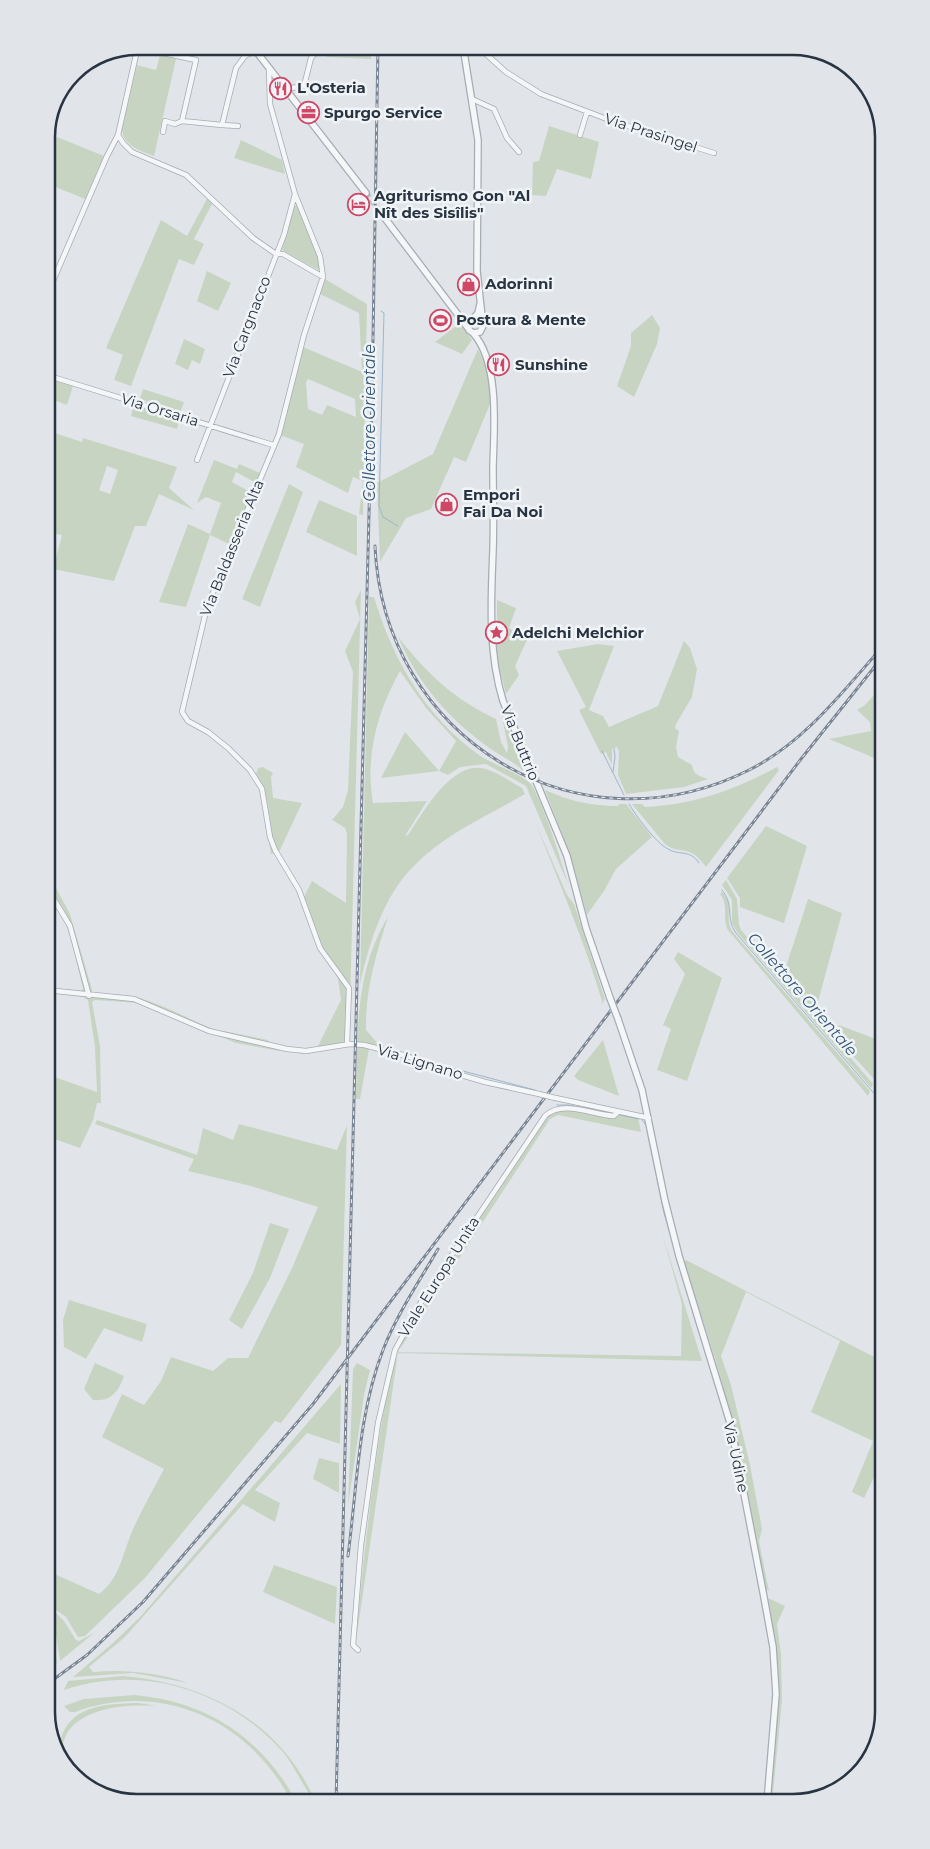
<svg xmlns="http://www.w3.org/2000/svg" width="930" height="1849" font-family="Montserrat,sans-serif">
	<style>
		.green { fill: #c8d4c2; fill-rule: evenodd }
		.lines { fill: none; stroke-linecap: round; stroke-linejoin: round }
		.stream { stroke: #9cb6ca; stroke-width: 1 }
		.tertiary-tunnel { stroke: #bcc2c8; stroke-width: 5.5; stroke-dasharray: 5.5 3; stroke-linecap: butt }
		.minor-casing { stroke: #a6acb4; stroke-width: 6 }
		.tertiary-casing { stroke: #a6acb4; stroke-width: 8 }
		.minor { stroke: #f4f6f8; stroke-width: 4.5 }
		.tertiary { stroke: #f4f6f8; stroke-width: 5.5 }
		.rail-casing { stroke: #7b8694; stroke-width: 3 }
		.rail { stroke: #f1f4f7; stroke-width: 1; stroke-dasharray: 4; stroke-linecap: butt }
		.minor-bridge-casing { stroke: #a6acb4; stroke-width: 6; stroke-linecap: butt }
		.tertiary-bridge-casing { stroke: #a6acb4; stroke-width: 8; stroke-linecap: butt }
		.minor-bridge { stroke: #f4f6f8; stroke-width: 4.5 }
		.tertiary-bridge { stroke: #f4f6f8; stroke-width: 5.5 }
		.labels { text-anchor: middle; stroke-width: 5; stroke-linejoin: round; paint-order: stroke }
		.poi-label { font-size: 15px; font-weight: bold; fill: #293442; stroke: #f1f4f7; text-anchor: start }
		.street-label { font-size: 15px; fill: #293442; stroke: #f1f4f7 }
		.water-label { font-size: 16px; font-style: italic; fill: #335677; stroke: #f1f4f7 }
		.rim { fill: none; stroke: #293442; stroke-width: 2.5 }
	</style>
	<rect width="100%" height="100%" fill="#e1e5ea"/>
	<path class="green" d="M324,46H371V59L327,57L321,49Z
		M160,55L176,59L154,156C141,151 123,146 122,129L137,65L156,70Z
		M549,126L599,142L591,179L557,169L546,196L532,195L533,162L539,161Z
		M47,133L104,156L85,199L46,183V163L49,159L46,157Z
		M241,140L282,160L285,174L234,158Z
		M208,197L213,202L194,239L204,244L194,265L179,259L131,386L114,380L123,355L106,348L161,220L187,236Z
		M297,205L319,257L320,271L282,250L294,207Z
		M207,271L231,283L218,311L197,301Z
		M325,279L367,304L363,515L359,514L363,481L353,477L348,493L296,467L304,444L280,435L303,347L362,372L359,313L320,294ZM308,379L355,399L356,417L327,405L322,415L308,409L306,383Z
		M652,315L660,328L657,344L634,397L617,386L631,346V333Z
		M460,323L472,340L462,354L435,342Z
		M184,339L205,349L200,364L192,360L188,370L175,364Z
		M478,349L486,367L492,399L466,462L454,457L431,509L406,518L380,562L377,483L433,454Z
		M46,377L73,386L67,405L46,397Z
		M143,389L184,402L180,413L140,399Z
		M134,405L180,418L177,429L131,416Z
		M46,430L82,442L83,438L177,467L169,488L194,510L159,494L146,526H135L114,581L53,569L62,535L46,532ZM107,466L118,470L110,494L99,490Z
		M214,460L237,469L239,464L260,473L256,483L236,472L232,482L252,493L231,545L210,535L186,607L159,602L188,524L210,534L221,503L206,497L197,503Z
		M289,484L303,492L260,607L242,599Z
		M319,500L357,516V556L306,532Z
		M361,590L349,1042L317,1048L341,1000L338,979L314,930L304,897L312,881L346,903L347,834L345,828L331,819H333L343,807L348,790L353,672L345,651L360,619L355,602Z
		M369,597H374C393,660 425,716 479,755C494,765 516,772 529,782C539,790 564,868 568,884L526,786L486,764L460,767L448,775L439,771L381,778L405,732L439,771L456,741L426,708L400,671C377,712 365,756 373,803L427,801L405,836L408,835C422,814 450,764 480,768C494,769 510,782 522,788L525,794C487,816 443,835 413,867C383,897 369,944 360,984Z
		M497,600L516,608L509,628L527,640L515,666L519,675L506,694L497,659Z
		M398,637C428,674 452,698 496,719L501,742L507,753L508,747L501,711L527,773C522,770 517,765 512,762C461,733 421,691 398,637Z
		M684,641L690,648L697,669L692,697L676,724L675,728L679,731L676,747L678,757L692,765C693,775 700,776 708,779L684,787L626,794L618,775L619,752L617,747L612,749V765L606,752L601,754L579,710L586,707L557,651L598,644L614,646L589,710L603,716L609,727L658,706Z
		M884,684V762L829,739L871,731L870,722L857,710L865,705Z
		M263,767L273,773L271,777L273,798L302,803L279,852L271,854L268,836H272C269,814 269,793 256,774L258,768Z
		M777,767L779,770L706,867C688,842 681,856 665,844L632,804H642L645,807C693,805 735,790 777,767Z
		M545,790C570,801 591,806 618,806L619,804H626L652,837L616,869L604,891L587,915L570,854Z
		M536,824L567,895L574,904L605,999L601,1005L602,1001C584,940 559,883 536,824Z
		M766,826L807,846L784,923L740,907V898L727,878Z
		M46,869L70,914L93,993C108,994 125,994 140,998C169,1007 194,1022 223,1033L224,1031L268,1040V1043L283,1046L279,1051L236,1043L139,1003L95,1000L92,1002L100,1046L101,1103H97L93,1120L80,1148L46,1136V1074L97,1092L95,1047L88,1000L83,997L46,992V987L81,991L83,989L70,934L63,918L67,915L46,881Z
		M726,880L737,899L739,925L741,930L873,1084L871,1088L737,932L732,923V900L722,885Z
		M722,892C735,907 724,917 732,931L870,1091L868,1096L728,930C722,918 729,904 720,894Z
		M808,899L842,913L815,1013L783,976Z
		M388,917C376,954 365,991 366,1030L379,1045L357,1042C359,998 365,954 388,917Z
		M678,952L722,978L687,1081L657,1070L671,1029L663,1025L685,974L674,959Z
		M839,1025L884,1042V1057L875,1080L835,1036Z
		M603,1040L619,1096L578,1080L574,1076Z
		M357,1046L369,1049L360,1099H356Z
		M560,1110L577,1111L613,1119L621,1114L638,1118L641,1132L558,1115L550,1119L398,1352L681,1356L682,1304L662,1233L702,1361L398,1353L356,1641C361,1583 367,1526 375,1469C382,1420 388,1370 410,1325L534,1135L549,1116Z
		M97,1120L197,1155L203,1128L233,1140L239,1124L337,1150L347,1125L341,1345L281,1423L275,1421L144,1579L85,1636L78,1637L66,1617L53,1608L50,1572L99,1594C121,1578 123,1550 134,1527C143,1507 154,1488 164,1469L102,1437L122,1394L144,1405L161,1381L171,1357L213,1371L228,1358H248L292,1268L318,1207L251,1186L188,1171L194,1159L95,1124Z
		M270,1223L289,1229L270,1278L242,1329L229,1320L253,1273Z
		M686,1260L884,1362V1457L864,1498L852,1492L873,1441L811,1412L840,1341L746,1292L721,1356L731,1385L750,1465L762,1529L759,1541L769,1591L766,1589L733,1423L715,1358L684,1262Z
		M69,1300L147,1324L142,1342L104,1328L86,1359L64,1347L63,1320Z
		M95,1363L124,1376C119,1391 111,1402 93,1400L84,1389Z
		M357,1363L370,1370L364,1395L348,1506L353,1369Z
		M341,1384L340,1444L307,1433L255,1490L280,1503L275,1522L243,1504L125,1637L89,1667L93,1672C126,1669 158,1673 189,1683L133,1673L73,1677L113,1643L141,1616Z
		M319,1458L339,1463V1493L313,1479Z
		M274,1565L337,1587L335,1624L263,1592Z
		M46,1587L57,1663L46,1670Z
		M768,1598L785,1606L777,1624L781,1655L782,1700L772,1803H770C778,1731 782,1669 768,1598Z
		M56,1613L64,1621L76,1640L79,1641L94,1633L60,1661L53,1615Z
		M123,1676C206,1683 282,1722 316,1803C310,1799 292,1762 283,1752C229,1691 142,1663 64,1690L68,1681Z
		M134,1695C206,1701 263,1738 297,1803H292C251,1721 162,1680 75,1712H70L64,1706L84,1699Z
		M139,1703L157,1706C130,1704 88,1706 69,1730C64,1737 62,1747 60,1755L58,1752C64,1706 99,1704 139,1703Z"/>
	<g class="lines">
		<path class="stream" d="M381,311L384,313L379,506L383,517L398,526
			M602,751L624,795
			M613,772L615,757L614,749
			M629,804C636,816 656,843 668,849C680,856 690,849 699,863
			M722,890C735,906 725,918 736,933L884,1105
			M440,1065L535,1090
			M557,1105H569L613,1114
			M620,1115L639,1119
			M642,1120L646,1125L664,1213L698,1329"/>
		<path class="tertiary-tunnel" d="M366,193L384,217"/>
		<defs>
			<path id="minor" d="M150,46L149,50L196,60L182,121L222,125L236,68L245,56
				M252,46L245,56L255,50
				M477,46L506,72L541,94L612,121L714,153
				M269,69L270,104L295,194L320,256L323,277L304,335L279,434L207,607L182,712L188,721L208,732L228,748L250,770L262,789L270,837L275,850L299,890L320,948L349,988L347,1044
				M285,89L304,86L311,58L322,46
				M472,99L494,109L507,138L519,152
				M222,125L238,126
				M163,132L165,121L175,124L182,121
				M118,135L123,143L132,152L186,175L253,238L276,254
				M580,135L587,112
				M276,254H283L323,277
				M46,297L107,156L118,135L138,46
				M46,375L273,445
				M197,460L284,235L295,194
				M46,886L70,926L89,996
				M46,990L134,999L209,1031L287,1049L306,1051L350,1044L364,1045L407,1056L434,1067L485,1082L539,1094
				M551,1097L649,1118
				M358,1650L353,1645L361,1545L378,1423L395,1350L425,1295L545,1116C563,1099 592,1115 614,1116L618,1112"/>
			<path id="tertiary" d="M252,46L366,193
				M463,46L478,140L477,271L483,326L480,332L473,333L469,330L468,324L478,313L480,304
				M384,217L468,328
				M473,333C500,363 494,429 493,466C493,494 494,522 493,550C491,600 488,652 503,701L567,856L586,928L610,998
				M618,1019L642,1090L665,1201L679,1256L731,1426L763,1592L773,1647L776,1694L767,1803"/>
		</defs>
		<use href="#minor" class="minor-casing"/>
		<use href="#tertiary" class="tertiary-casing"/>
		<use href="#minor" class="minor"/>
		<use href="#tertiary" class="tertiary"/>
		<defs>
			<path id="rail" d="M375,546C383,737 576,857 749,770C805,742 843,691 884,645
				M348,1556C357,1487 358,1415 383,1350C397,1314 419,1282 438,1249
				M46,1685L87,1655L143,1602L313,1404L801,759L884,655
				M336,1803L372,397L378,46"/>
		</defs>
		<use href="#rail" class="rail-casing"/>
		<use href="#rail" class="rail"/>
		<defs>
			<path id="minor-bridge" d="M539,1094L551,1097"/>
			<path id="tertiary-bridge" d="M610,998L618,1019"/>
		</defs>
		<use href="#minor-bridge" class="minor-bridge-casing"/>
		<use href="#tertiary-bridge" class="tertiary-bridge-casing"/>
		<use href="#minor-bridge" class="minor-bridge"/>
		<use href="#tertiary-bridge" class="tertiary-bridge"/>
	</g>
	<defs>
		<symbol id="restaurant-ring" viewBox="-11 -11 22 22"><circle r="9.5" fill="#f1f4f7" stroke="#d04665" stroke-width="1.5"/><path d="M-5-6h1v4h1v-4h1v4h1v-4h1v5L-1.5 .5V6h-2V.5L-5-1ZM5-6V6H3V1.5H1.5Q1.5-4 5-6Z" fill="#d04665"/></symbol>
		<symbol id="office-ring" viewBox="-11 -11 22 22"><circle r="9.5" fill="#f1f4f7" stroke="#d04665" stroke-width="1.5"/><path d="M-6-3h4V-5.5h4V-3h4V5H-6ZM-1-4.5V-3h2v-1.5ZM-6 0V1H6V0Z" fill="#d04665"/></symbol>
		<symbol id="hotel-ring" viewBox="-11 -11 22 22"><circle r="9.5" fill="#f1f4f7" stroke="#d04665" stroke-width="1.5"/><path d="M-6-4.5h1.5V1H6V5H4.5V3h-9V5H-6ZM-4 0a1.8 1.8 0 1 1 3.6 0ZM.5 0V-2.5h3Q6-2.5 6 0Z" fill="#d04665"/></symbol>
		<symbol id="shop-ring" viewBox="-11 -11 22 22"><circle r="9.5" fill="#f1f4f7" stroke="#d04665" stroke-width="1.5"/><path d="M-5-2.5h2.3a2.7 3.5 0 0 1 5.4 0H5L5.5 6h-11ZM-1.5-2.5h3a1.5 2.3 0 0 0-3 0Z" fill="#d04665"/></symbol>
		<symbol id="stadium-ring" viewBox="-11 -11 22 22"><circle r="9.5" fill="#f1f4f7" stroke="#d04665" stroke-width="1.5"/><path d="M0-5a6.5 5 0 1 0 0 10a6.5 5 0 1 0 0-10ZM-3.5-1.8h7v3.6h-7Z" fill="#d04665"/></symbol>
		<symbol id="sight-ring" viewBox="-11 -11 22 22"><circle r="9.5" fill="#f1f4f7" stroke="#d04665" stroke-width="1.5"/><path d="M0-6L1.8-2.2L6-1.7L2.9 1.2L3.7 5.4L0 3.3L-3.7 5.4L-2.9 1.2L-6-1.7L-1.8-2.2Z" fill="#d04665"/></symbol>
	</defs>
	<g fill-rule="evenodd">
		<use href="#restaurant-ring" x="268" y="76" width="25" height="25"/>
		<use href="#office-ring" x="296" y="100" width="25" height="25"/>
		<use href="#hotel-ring" x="346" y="192" width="25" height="25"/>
		<use href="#shop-ring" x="456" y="272" width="25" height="25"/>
		<use href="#stadium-ring" x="428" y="308" width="25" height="25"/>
		<use href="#restaurant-ring" x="486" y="352" width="25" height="25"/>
		<use href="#shop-ring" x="434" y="492" width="25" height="25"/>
		<use href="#sight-ring" x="484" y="620" width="25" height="25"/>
	</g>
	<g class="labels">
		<g class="poi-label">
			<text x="297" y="93">L'Osteria</text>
			<text x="324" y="118">Spurgo Service</text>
			<text x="374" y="201">Agriturismo Gon "Al<tspan x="374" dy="17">Nît des Sisîlis"</tspan></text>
			<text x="485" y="289">Adorinni</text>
			<text x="456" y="325">Postura &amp; Mente</text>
			<text x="515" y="370">Sunshine</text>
			<text x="463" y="500">Empori<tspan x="463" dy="17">Fai Da Noi</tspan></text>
			<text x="512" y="638">Adelchi Melchior</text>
		</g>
		<g class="street-label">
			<text transform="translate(651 133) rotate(18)" y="5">Via Prasingel</text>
			<text transform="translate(247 327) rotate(-69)" y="5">Via Cargnacco</text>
			<text transform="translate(160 410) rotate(17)" y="5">Via Orsaria</text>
			<text transform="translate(232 548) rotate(-68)" y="5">Via Baldasseria Alta</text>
			<text transform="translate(520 743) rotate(68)" y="5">Via Buttrio</text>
			<text transform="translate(420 1062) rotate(17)" y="5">Via Lignano</text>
			<text transform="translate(439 1277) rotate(-58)" y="5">Viale Europa Unita</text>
			<text transform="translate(736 1457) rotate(78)" y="5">Via Udine</text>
		</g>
		<g class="water-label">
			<text transform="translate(369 423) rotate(-90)" y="6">Collettore Orientale</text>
			<text transform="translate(803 994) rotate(49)" y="6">Collettore Orientale</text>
		</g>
	</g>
	<path d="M0 0H930V1849H0ZM137 55H793A82 82 0 0 1 875 137V1712A82 82 0 0 1 793 1794H137A82 82 0 0 1 55 1712V137A82 82 0 0 1 137 55Z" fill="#e1e5e9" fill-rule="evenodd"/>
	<path class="rim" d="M137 55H793A82 82 0 0 1 875 137V1712A82 82 0 0 1 793 1794H137A82 82 0 0 1 55 1712V137A82 82 0 0 1 137 55Z"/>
</svg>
